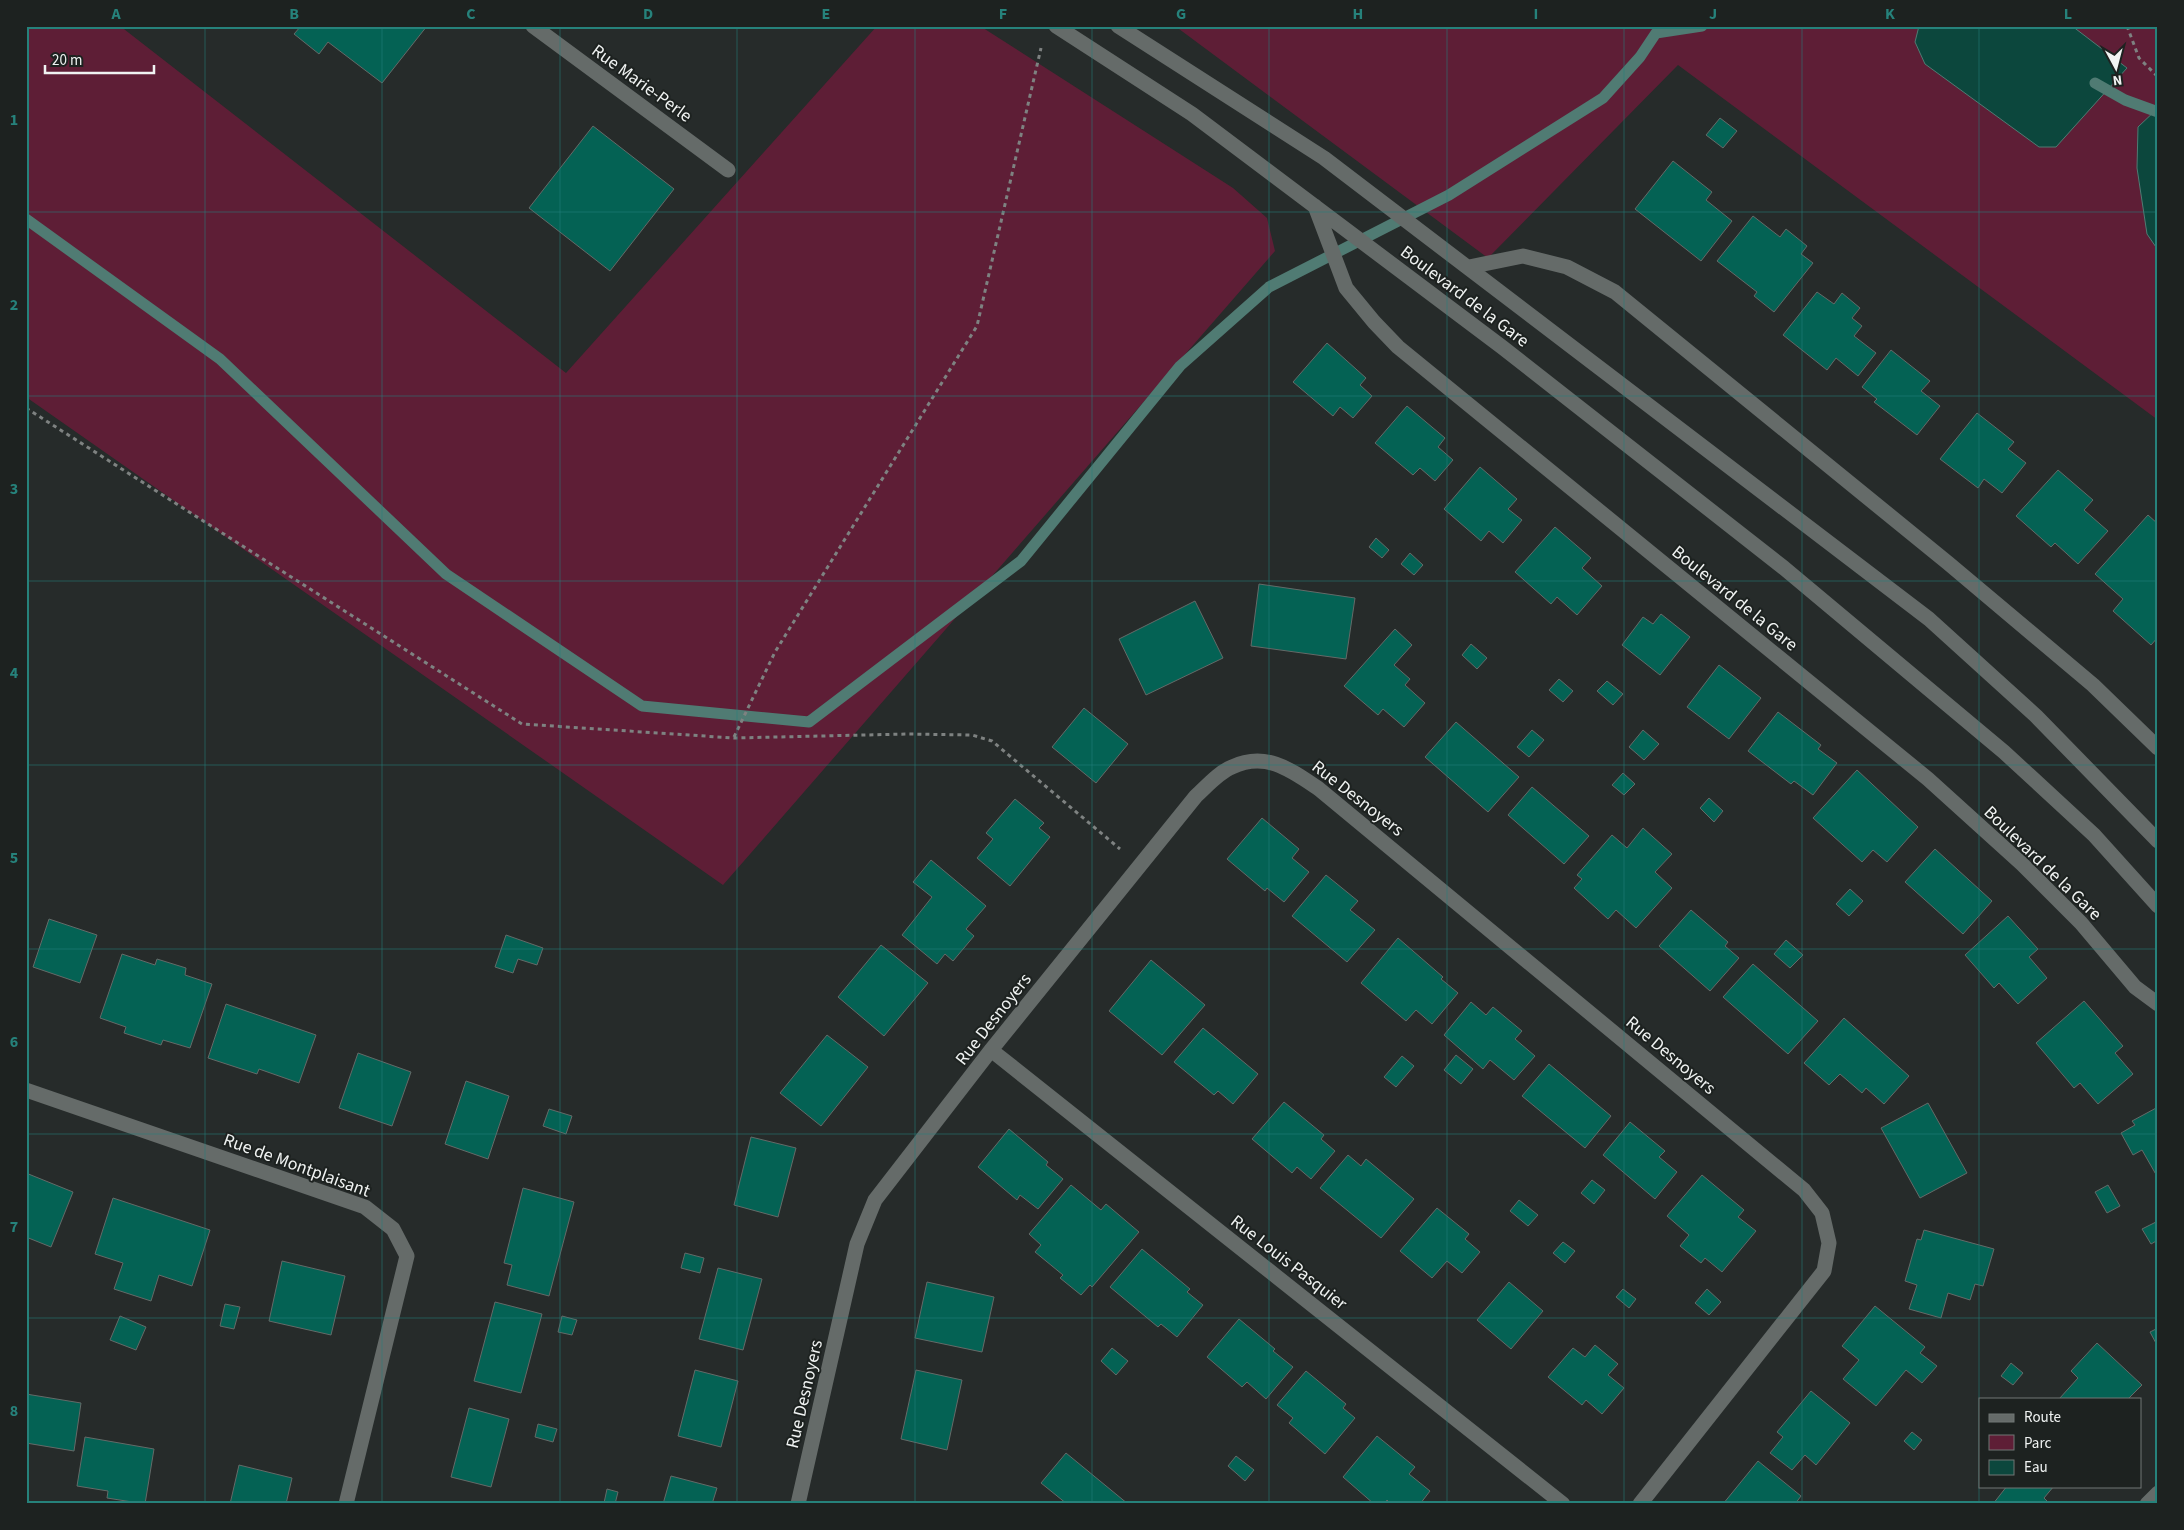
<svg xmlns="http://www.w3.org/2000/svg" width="2184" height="1530" font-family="'Source Sans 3',sans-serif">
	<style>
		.green { fill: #5e1e36 }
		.water { fill: #0c473d; stroke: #507b73 }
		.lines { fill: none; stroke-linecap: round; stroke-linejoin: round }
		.stream { stroke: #507b73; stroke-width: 11 }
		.building { fill: #046254; stroke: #646a68 }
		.path { stroke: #7e8281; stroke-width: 3; stroke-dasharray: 4 4; stroke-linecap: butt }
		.minor { stroke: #656b69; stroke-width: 15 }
		.grid { fill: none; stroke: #26827b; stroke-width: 1; stroke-opacity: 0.55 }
		.labels { text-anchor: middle; stroke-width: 4; stroke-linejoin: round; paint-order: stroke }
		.street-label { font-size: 18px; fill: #f0f3f2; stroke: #1d2220 }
		.neatline { fill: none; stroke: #26827b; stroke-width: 2 }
		.grid-label { font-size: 16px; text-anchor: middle; font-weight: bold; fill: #26827b }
	</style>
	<rect width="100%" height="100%" fill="#262b2a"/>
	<path class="green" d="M26,26H120L566,373L877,26H980L1233,188L1267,218L1275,251L723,885L26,397Z
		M1175,26H2158V420L1678,65L1488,258Z"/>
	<path class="water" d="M1919,26H2072L2127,68L2056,147H2039L1925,64L1915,42Z
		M2158,108V250L2147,234L2137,168L2138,127Z"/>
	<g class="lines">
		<path class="stream" d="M2095,83L2125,100L2158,112
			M26,219L220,359L446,574L642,706L809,722L1021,561L1180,366L1269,287L1449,195L1603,98L1640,57L1656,33L1702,26"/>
	</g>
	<path class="building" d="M301,26H427L382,83L328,42L319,54L294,34Z
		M1720,118L1737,131L1723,148L1706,135Z
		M593,126L674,189L610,271L529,208Z
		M1673,161L1712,192L1706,200L1732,221L1701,261L1635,209Z
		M1753,216L1780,237L1786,229L1807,246L1801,254L1813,263L1774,312L1754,296L1757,292L1717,261Z
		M1817,292L1834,304L1842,293L1860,308L1852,318L1862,326L1854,336L1876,353L1858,376L1836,358L1827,370L1783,335Z
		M1327,343L1366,378L1360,385L1372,396L1353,418L1340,407L1333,416L1293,382Z
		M1891,350L1930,381L1921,391L1940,406L1917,435L1874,402L1877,399L1862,387Z
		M1407,406L1445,438L1438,447L1453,460L1435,481L1420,468L1413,475L1375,443Z
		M1977,413L2014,442L2008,449L2026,463L2002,493L1984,479L1978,488L1940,459Z
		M1480,467L1517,499L1508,509L1522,520L1503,543L1489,531L1481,541L1444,509Z
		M2058,470L2093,500L2084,510L2108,531L2078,564L2055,543L2051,547L2016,516Z
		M2148,515L2158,524V637L2151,645L2113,611L2123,599L2095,574Z
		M1555,527L1591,558L1582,568L1602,586L1577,615L1557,597L1551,604L1515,572Z
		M1376,538L1389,550L1382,558L1369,547Z
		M1410,553L1423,565L1414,575L1401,564Z
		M1259,584L1355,598L1346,659L1251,646Z
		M1195,601L1223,658L1146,695L1119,639Z
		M1661,614L1690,637L1660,675L1622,645L1643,617L1653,624Z
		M1395,629L1412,645L1394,665L1410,679L1405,685L1425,703L1404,727L1383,709L1378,715L1344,686Z
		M1471,644L1487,658L1477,669L1462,655Z
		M1719,665L1761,698L1729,739L1687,707Z
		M1559,679L1573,691L1563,702L1549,690Z
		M1607,681L1623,694L1613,705L1597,691Z
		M1084,708L1128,744L1096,783L1052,747Z
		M1778,712L1821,745L1818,749L1837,763L1813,795L1794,781L1791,784L1748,751Z
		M1456,722L1519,777L1488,812L1425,757Z
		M1532,730L1544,740L1529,757L1517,747Z
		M1643,730L1659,744L1644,760L1629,747Z
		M1857,770L1918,827L1887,862L1873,850L1862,862L1813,818Z
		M1623,773L1635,784L1624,795L1612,785Z
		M1532,787L1589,836L1564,864L1508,815Z
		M1709,798L1723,811L1714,822L1700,808Z
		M1015,799L1044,823L1039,828L1050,837L1010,886L977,858L993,839L986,833Z
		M1262,818L1299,849L1292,858L1309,872L1284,902L1267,888L1265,891L1227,859Z
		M1643,828L1672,854L1655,872L1672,888L1636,928L1616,910L1608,919L1574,888L1582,879L1577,875L1612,835L1627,848Z
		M1935,849L1992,901L1963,934L1905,882Z
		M931,860L986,906L966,929L974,936L953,961L945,954L937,964L902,935L932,897L913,882Z
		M1326,875L1358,901L1350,910L1375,930L1347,962L1292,916Z
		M1850,889L1863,901L1849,916L1836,904Z
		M1691,910L1728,942L1725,946L1739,958L1710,991L1659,946Z
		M2008,916L2038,949L2029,957L2047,978L2018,1004L1999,983L1994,988L1965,955Z
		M49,919L97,935L80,983L33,967Z
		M506,935L543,948L537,965L518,959L513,973L495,967Z
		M1398,938L1443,977L1441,979L1458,993L1432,1024L1416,1010L1406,1021L1361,983Z
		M1786,940L1803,955L1790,968L1774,954Z
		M881,945L928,983L884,1036L838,997Z
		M122,954L155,965L157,959L186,968L185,975L212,984L190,1048L163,1040L161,1045L124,1033L126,1027L100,1018Z
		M1151,960L1205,1005L1162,1055L1109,1011Z
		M1753,964L1818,1021L1788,1054L1723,997Z
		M2084,1001L2123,1046L2115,1053L2133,1074L2098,1104L2080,1083L2074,1088L2036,1043Z
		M1471,1002L1486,1015L1493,1007L1522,1031L1515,1039L1535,1056L1514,1080L1490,1060L1483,1069L1444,1035Z
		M226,1004L316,1035L299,1083L259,1069L257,1074L208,1058Z
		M1844,1018L1909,1076L1884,1104L1866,1088L1862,1093L1840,1074L1829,1085L1804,1063Z
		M1203,1028L1258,1074L1233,1104L1218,1091L1214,1095L1174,1062Z
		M827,1035L868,1067L821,1126L780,1093Z
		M358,1053L411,1072L392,1126L339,1108Z
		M1456,1055L1473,1069L1461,1084L1444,1070Z
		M1402,1056L1414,1066L1396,1087L1384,1077Z
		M1549,1064L1611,1116L1585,1148L1522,1096Z
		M466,1081L509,1096L488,1159L445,1144Z
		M1284,1102L1324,1135L1321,1139L1335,1151L1311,1179L1297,1167L1292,1173L1252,1139Z
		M1928,1103L1967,1173L1920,1198L1881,1128Z
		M2158,1107V1178L2142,1150L2133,1155L2121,1133L2135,1125L2132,1121Z
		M549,1109L572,1116L566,1134L543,1126Z
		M1630,1122L1665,1151L1659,1157L1677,1172L1655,1199L1603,1155Z
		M1009,1129L1048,1162L1046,1165L1063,1179L1038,1209L1020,1195L1017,1200L978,1167Z
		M751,1137L796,1148L778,1217L734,1205Z
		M1348,1155L1361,1166L1366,1159L1414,1199L1381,1238L1320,1188Z
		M26,1173L73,1192L51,1247L26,1237Z
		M1702,1175L1744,1210L1738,1217L1756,1231L1722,1272L1705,1258L1701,1263L1680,1246L1689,1235L1667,1216Z
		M1592,1180L1605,1190L1594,1204L1581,1193Z
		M1071,1185L1101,1210L1106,1204L1139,1232L1092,1287L1090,1285L1081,1295L1060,1278L1063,1275L1035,1252L1041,1245L1029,1234Z
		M2108,1185L2120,1206L2107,1213L2095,1192Z
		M523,1188L574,1202L549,1296L507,1285L512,1265L504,1263Z
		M113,1198L210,1230L192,1286L159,1275L151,1301L114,1289L123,1263L95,1254Z
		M1519,1200L1538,1215L1528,1226L1510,1211Z
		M1437,1208L1469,1234L1465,1239L1480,1252L1462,1273L1447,1261L1432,1278L1400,1251Z
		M2158,1221V1240L2151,1244L2142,1229Z
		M1924,1230L1994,1249L1983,1286L1975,1284L1970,1300L1948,1293L1941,1318L1909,1309L1917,1285L1905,1281L1917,1239L1921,1240Z
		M1563,1242L1575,1251L1565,1263L1553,1253Z
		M1142,1249L1190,1289L1187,1292L1203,1305L1177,1337L1161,1324L1158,1327L1110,1287Z
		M685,1253L704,1258L700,1273L681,1268Z
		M282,1261L345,1276L331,1335L269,1321Z
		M718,1268L762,1279L743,1350L699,1339Z
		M927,1282L994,1297L982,1352L915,1338Z
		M1509,1282L1543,1311L1511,1349L1477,1320Z
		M1623,1289L1636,1299L1629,1308L1616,1297Z
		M1707,1289L1721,1302L1709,1315L1695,1303Z
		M495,1302L542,1314L521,1393L474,1381Z
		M225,1304L240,1307L234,1329L220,1326Z
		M1875,1306L1925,1347L1920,1353L1937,1366L1922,1383L1906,1370L1876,1406L1843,1379L1859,1360L1842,1346Z
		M120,1316L146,1327L136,1350L110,1340Z
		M562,1316L577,1320L572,1335L558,1332Z
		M1239,1319L1275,1349L1273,1351L1293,1367L1266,1399L1247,1382L1242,1387L1207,1357Z
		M2158,1328V1347L2150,1332Z
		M2097,1343L2142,1385L2128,1399H2059L2078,1378L2071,1371Z
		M1595,1345L1618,1364L1608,1375L1624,1388L1602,1414L1586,1400L1582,1405L1548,1377L1573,1348L1585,1357Z
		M1112,1348L1128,1361L1116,1375L1101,1361Z
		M2011,1363L2023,1373L2013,1385L2001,1376Z
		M695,1370L738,1381L721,1447L678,1436Z
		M916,1370L962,1380L947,1450L901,1439Z
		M1306,1371L1346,1404L1343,1408L1355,1418L1325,1454L1289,1423L1293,1418L1277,1405Z
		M1811,1391L1850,1423L1816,1465L1805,1455L1792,1470L1770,1453L1783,1437L1777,1432Z
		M26,1394L81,1403L74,1451L26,1443Z
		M469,1408L509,1419L491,1487L451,1477Z
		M538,1424L557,1429L553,1442L535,1437Z
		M1912,1432L1922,1440L1914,1450L1904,1441Z
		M1377,1436L1415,1467L1409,1474L1430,1491L1420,1504H1391L1387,1500L1384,1504H1374L1343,1477Z
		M85,1437L154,1449L145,1504L107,1498L108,1491L77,1486Z
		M1066,1453L1128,1504H1067L1041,1483Z
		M1236,1456L1254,1470L1245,1481L1228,1466Z
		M1758,1461L1801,1496L1795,1504H1723Z
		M239,1465L292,1478L286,1504H230Z
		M671,1476L717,1488L712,1504H663Z
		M2007,1486H2054L2044,1498L2050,1504H1993Z
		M607,1489L618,1492L615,1504L604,1503Z"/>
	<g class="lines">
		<path class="path" d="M2127,26L2139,58L2158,77
			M26,408L522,724L734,738L908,734L972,735L992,741L1120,849
			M734,737L775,652L977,326L1041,48"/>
		<path class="minor" d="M533,26L728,170
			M1056,26L1192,114L1502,347L1784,568L2004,752L2094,835L2158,906
			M1118,26L1324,158L1929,619L2036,716L2158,841
			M1315,206L1346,288L1374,322L1398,347L1928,779L2022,864L2081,923L2135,987L2158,1004
			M1469,267L1523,256L1567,267L1615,292L1948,563L2093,685L2158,748
			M991,1050L1563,1504
			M26,1090L365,1207L393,1229L407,1256L346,1504
			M798,1504L857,1244L875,1200L991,1050L1196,796C1206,787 1219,772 1232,767C1266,751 1291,770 1319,789L1804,1190L1822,1213L1829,1243L1824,1271L1640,1504
			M2147,1504L2158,1493"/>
	</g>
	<path class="grid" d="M205,26V1504M382,26V1504M560,26V1504M737,26V1504M915,26V1504M1092,26V1504M1269,26V1504M1447,26V1504M1624,26V1504M1802,26V1504M1979,26V1504M26,212H2158M26,396H2158M26,581H2158M26,765H2158M26,949H2158M26,1134H2158M26,1318H2158"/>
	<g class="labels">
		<g class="street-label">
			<text transform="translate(642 83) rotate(36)" y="6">Rue Marie-Perle</text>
			<text transform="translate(1465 296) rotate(37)" y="6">Boulevard de la Gare</text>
			<text transform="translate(1735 598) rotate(39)" y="6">Boulevard de la Gare</text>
			<text transform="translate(1358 798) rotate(38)" y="6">Rue Desnoyers</text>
			<text transform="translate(2043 863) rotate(44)" y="6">Boulevard de la Gare</text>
			<text transform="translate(993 1019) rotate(-52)" y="6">Rue Desnoyers</text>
			<text transform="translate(1671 1055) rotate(40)" y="6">Rue Desnoyers</text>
			<text transform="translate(297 1165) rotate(20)" y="6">Rue de Montplaisant</text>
			<text transform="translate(1289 1262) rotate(38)" y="6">Rue Louis Pasquier</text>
			<text transform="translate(804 1394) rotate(-77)" y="6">Rue Desnoyers</text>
		</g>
	</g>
	<rect width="2184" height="1530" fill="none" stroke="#1d2220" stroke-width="55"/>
	<rect x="1979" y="1398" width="162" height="90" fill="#1d2220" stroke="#717674"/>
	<rect x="1989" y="1414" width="25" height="8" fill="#656b69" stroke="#717674"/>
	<text x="2024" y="1422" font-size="15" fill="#f0f3f2">Route</text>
	<rect x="1989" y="1435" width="25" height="15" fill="#5e1e36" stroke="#717674"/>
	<text x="2024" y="1448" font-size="15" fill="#f0f3f2">Parc</text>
	<rect x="1989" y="1460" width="25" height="15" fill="#0c473d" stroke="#717674"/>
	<text x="2024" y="1472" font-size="15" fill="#f0f3f2">Eau</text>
	<g transform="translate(2116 68) rotate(173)" stroke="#1d2220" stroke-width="4" paint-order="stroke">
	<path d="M0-4L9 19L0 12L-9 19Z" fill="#f0f3f2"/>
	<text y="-8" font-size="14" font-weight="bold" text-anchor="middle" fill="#f0f3f2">N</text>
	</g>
	<path d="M45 65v8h109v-8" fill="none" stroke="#f0f3f2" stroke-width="2.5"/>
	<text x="52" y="65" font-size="15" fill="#f0f3f2" stroke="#1d2220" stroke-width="4" paint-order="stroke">20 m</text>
	<rect x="28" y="28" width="2128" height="1474" class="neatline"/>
	<g class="grid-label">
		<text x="116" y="19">A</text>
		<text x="294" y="19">B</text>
		<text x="471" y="19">C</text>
		<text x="648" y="19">D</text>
		<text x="826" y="19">E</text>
		<text x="1003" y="19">F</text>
		<text x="1181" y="19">G</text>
		<text x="1358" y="19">H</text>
		<text x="1536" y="19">I</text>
		<text x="1713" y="19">J</text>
		<text x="1890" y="19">K</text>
		<text x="2068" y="19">L</text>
		<text x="14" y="125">1</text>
		<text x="14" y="310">2</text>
		<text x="14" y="494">3</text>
		<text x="14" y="678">4</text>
		<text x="14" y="863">5</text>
		<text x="14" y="1047">6</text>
		<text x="14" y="1232">7</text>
		<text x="14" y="1416">8</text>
	</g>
</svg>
